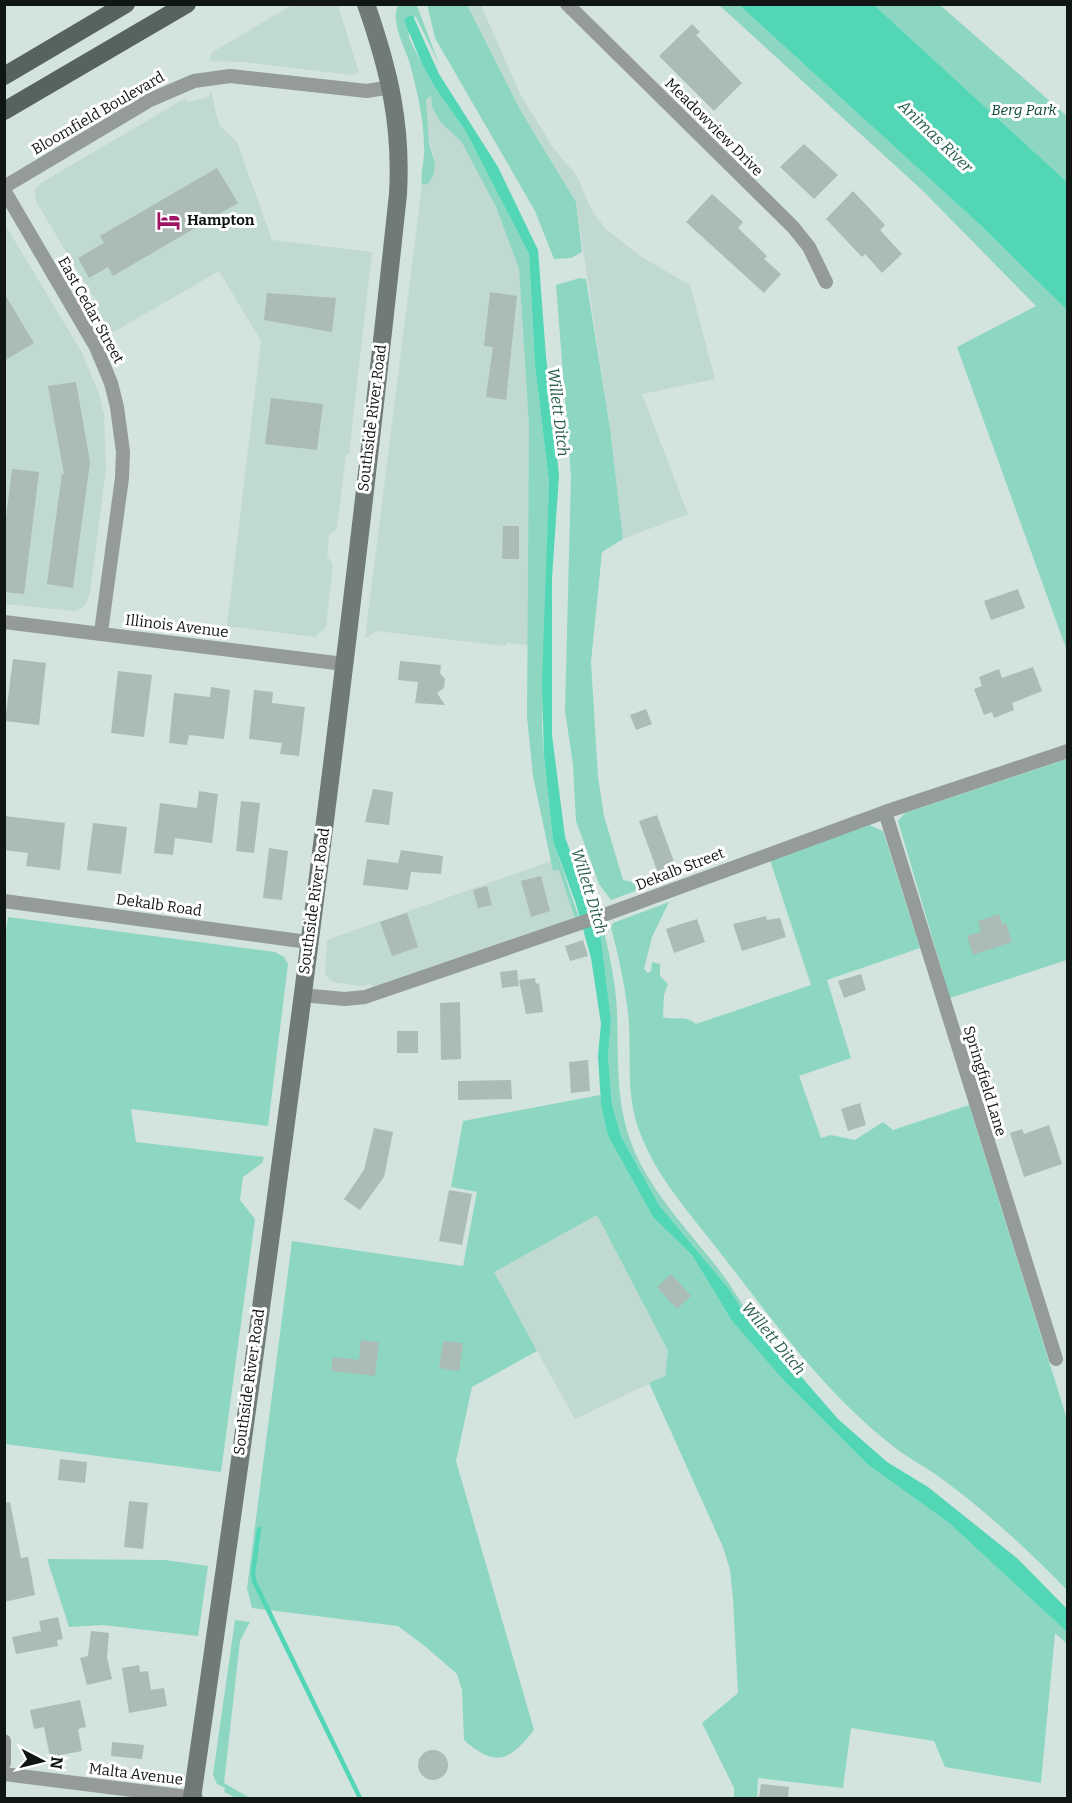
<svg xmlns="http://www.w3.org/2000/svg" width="1072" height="1803" font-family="Bitter,serif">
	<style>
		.built { fill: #c0d9d1 }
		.green { fill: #8dd7c2 }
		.water { fill: #52d6b6 }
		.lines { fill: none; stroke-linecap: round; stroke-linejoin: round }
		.stream { stroke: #52d6b6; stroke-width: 4.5 }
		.building { fill: #abbbb5 }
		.street { stroke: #949b99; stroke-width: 14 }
		.secondary { stroke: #707a77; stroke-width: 18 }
		.primary { stroke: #57635f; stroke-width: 18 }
		.labels { text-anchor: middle; stroke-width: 6; stroke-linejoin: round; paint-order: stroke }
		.park-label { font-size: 15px; font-style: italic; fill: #0f483b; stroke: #fff }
		.street-label { font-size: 15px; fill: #101614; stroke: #fff }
		.poi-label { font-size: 15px; font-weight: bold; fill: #101614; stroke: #fff; text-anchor: start }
		.water-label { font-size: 16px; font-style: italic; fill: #295e51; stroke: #fff }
	</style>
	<rect width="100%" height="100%" fill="#d3e3de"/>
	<path class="built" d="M294,4L338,5L359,73L352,75L244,62L210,61L211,53Z
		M467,5H481L520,94L554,149L577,176L592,211L606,229L640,256L690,285L715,379L642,394L688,514L623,539L610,428L576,202L522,113Z
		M211,92L219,125L237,142L272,240L372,252L349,454H346L337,528L329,535L327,556L333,564L326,627L315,637L227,626L261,341L219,271L110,334L93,300L96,298L91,294L36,201L35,190L41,183L184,99L189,102L209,97Z
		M431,95L432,107L441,123L461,141L496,207L519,269L529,426V645L506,643L505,646L377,631L365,638L422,185L428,184L434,174L435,163L427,129L426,100Z
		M4,223L81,351L98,391L104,414L106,469L90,593L85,606L75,611L5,604Z
		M551,861L553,871L559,870L575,919L372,987L371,984L362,986L333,982L325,975L327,940Z
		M597,1215L668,1351L665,1376L575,1419L493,1272Z"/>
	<path class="green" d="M427,4L467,5L522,113L576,202L582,252L571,258L554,259L535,211L435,38Z
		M719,5H739L977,222L1067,310V651L957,347L1036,306L922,190Z
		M874,5H940L1067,116V182Z
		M398,6H417L439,64L416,17L409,16V38L422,64L436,89L465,130L529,254L535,365L549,482L542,727L544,757L553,841L579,918L575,919L559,870L553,871L533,776L527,717L529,426L519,269L496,207L461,141L441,123L432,107L431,95L426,100L429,143L435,163L434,174L428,184L422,185C420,172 425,160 424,147C424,119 417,91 410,64C405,47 390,22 398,6Z
		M580,278L586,279L610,428L623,539L602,552L591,662L598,777L604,816L623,880L637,883L649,881L654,884L611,900L599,884L576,821L573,765L565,711L571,476L556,285Z
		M1067,759V960L950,998L898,821L905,813Z
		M870,825L883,831L920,948L827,980L851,1058L799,1076L821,1138L831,1135L855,1140L883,1122L893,1130L969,1105L1067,1419V1590C1028,1550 987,1512 942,1479C925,1466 905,1457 889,1443C820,1388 769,1315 715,1246C687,1210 657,1177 640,1133C626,1097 631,1062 629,1025C627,993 619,959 611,927L613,923L669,902L652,937L644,969L648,973L651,971L652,962L660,964V976L668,984L664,995L663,1017C675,1021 685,1014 696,1024L811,985L770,860Z
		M8,917L275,952L284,957L288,964L268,1126L131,1109L136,1142L264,1157L262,1163L243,1177L240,1200L255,1219L221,1472L5,1444L4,945Z
		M602,923C609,952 616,983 617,1013C619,1068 614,1109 639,1161C660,1202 692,1235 720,1271C733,1288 743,1307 756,1324C768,1338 783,1348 791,1365L753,1327L729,1289L659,1205L621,1136L612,1104L608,1057L611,1021L597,924Z
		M600,1095L608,1136L653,1217L692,1255L732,1321L785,1382L867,1464L949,1523L1067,1632V1644L1055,1633L1041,1783L945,1767L934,1741L851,1728L843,1788L758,1778L757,1798H734V1788L702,1723L738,1693L733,1600L730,1570L723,1547L649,1383L665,1376L668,1351L597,1215L494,1272L537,1351L472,1387L456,1461L534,1730C510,1761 495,1768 464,1740L462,1690L457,1674L426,1647L398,1626L252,1608L247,1588L292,1241L463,1266L477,1192L451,1187L463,1121Z
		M47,1559L165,1560L208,1566L198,1636L103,1625L69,1627Z
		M235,1620L250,1622L240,1641L224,1783L250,1798H236L224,1792L225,1788L217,1784L213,1775Z"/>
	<path class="water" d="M739,5H874L1067,182V310L977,222Z
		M409,16H413L439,74L498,167L538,250L546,357L559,475L552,578V735L565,837L600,933L611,1021L608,1057L612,1104L621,1136L659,1205L729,1289L753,1327L791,1365L838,1419L887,1462L928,1487L1018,1559L1067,1609V1632L949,1523L867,1464L785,1382L732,1321L692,1255L653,1217L608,1136L601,1104L598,1056L601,1024L591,958L576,904L553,841L544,756L542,683L549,482L535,365L529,254L465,130L436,89L422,64L404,20Z"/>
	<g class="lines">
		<path class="stream" d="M259,1529L253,1573L254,1581L360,1798"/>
	</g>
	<path class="building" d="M692,24L700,32L696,35L742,83L714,111L659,56Z
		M804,144L838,175L814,199L780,167Z
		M217,168L238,203L113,276L108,267L89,278L78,258L104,243L100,236Z
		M853,191L885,225L880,230L902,254L882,273L865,254L862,257L826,219Z
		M712,194L743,222L738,228L767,256L764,259L781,274L764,293L686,222Z
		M490,292L517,296L506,400L486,397L493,347L484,346Z
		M4,293L34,343L4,361Z
		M267,293L336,298L332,332L264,320Z
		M76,382L90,462L73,588L47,584L62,474H64L48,386Z
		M271,398L323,404L317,450L265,444Z
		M12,469L39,472L24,594L4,592V534Z
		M503,526H519V559H502Z
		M1018,589L1025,608L991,620L984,601Z
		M13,659L46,663L39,725L5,721Z
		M400,661L441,665L440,673L445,679L444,688L437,693L445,705L415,703L418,682L398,680Z
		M1033,667L1042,691L1012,703L1014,710L994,718L992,712L984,715L974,689L982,686L979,677L999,669L1002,678Z
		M118,671L152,675L144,737L111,733Z
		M211,687L230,690L224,739L189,735L187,745L169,743L174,693L210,697Z
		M254,690L273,692L272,703L305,707L299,756L280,754L282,743L249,739Z
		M646,709L652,724L636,730L630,715Z
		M373,789L393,792L389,825L365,822Z
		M199,791L218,794L212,843L175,838L173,855L154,853L160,803L197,808Z
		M241,801L260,803L254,853L236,851Z
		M657,815L677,870L659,876L639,821Z
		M4,816L65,823L60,870L26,866L28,853L4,850Z
		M93,823L127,827L121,874L87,870Z
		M269,848L288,851L282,900L263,898Z
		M401,850L443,856L441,874L411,872L408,890L363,885L367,859L398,863Z
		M541,876L550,911L531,917L521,881Z
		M487,886L492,905L478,908L473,890Z
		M407,913L418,947L392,956L380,922Z
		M999,914L1003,925L1006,923L1012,942L973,955L967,936L981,932L978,921Z
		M766,916L767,920L780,918L786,937L742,951L733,924Z
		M697,919L705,942L674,953L666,929Z
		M583,940L588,956L570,961L565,946Z
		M517,970L519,986L502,988L500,972Z
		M861,974L866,990L844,998L838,981Z
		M535,978L536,984L539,983L543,1012L526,1014L519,980Z
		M460,1002L461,1059L441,1060L440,1003Z
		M397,1031H418V1053H397Z
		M588,1060L590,1091L571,1093L569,1062Z
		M511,1080L512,1099L458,1100V1081Z
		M860,1103L866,1125L848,1131L841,1109Z
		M1049,1125L1062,1164L1024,1177L1010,1133L1022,1129L1024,1134Z
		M374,1128L393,1132L384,1177L360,1210L344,1199L364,1170Z
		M449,1190L472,1194L462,1245L439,1241Z
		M671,1274L691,1296L677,1309L657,1287Z
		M361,1340L379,1342L375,1376L331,1371L333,1357L359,1360Z
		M443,1341L463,1343L459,1371L439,1368Z
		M60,1459L87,1462L85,1483L58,1480Z
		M129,1501L148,1503L143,1549L124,1547Z
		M10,1502L21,1558L28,1557L35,1595L4,1602V1503Z
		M58,1617L63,1639L57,1640L58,1646L16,1654L12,1637L41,1631L39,1621Z
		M91,1631L109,1633L107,1657L112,1679L87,1685L80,1658L88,1656Z
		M139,1665L140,1672L148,1671L151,1690L164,1688L167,1706L129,1713L122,1668Z
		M80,1700L86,1727L78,1729L82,1751L50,1757L44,1727L34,1729L30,1710Z
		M112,1742L144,1745L142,1759L111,1756Z
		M418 1765a15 15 0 1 1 30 0a15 15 0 1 1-30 0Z
		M761,1784L789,1787L788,1798H759Z"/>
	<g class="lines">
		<path class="street" d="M567,4L793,227L809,247L826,282
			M4,187L150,100L194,81L230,76L367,91L391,87
			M4,190L96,347L111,383L117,407L123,452L122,478L101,632
			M4,622L344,664
			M885,812L1056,1359
			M4,901L308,942
			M301,995L345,999L365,997L604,915L885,812L1068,751
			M4,1741V1763
			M4,1774L196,1798"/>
		<path class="secondary" d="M192,1798C269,1265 341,730 398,194C402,124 389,70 366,4"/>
		<path class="primary" d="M4,76L126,4
			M4,111L187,4"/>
	</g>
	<defs>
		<symbol id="hotel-bare" viewBox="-9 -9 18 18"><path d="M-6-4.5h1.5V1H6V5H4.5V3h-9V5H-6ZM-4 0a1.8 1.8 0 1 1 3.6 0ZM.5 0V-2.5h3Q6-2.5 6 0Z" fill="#a01561" stroke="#fff" stroke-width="2.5" paint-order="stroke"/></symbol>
	</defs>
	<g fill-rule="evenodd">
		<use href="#hotel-bare" x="152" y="204" width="33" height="33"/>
	</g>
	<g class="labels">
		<g class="park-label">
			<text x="1024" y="115">Berg Park</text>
		</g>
		<g class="street-label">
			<text transform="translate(98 113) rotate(-30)" y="5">Bloomfield Boulevard</text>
			<text transform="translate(714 127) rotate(45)" y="5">Meadowview Drive</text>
			<text transform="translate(91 310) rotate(61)" y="5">East Cedar Street</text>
			<text transform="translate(372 418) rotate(-83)" y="5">Southside River Road</text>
			<text transform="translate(177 626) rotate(7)" y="5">Illinois Avenue</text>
			<text transform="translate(680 869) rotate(-21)" y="5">Dekalb Street</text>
			<text transform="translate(314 901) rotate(-82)" y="5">Southside River Road</text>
			<text transform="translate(159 905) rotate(8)" y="5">Dekalb Road</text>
			<text transform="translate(985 1081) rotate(73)" y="5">Springfield Lane</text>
			<text transform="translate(249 1382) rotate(-82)" y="5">Southside River Road</text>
			<text transform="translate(136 1774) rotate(7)" y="5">Malta Avenue</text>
		</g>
		<g class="poi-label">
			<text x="187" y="225">Hampton</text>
		</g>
		<g class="water-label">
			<text transform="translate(936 136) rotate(44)" y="6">Animas River</text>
			<text transform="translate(559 412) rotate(83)" y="6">Willett Ditch</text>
			<text transform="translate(590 891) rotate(73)" y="6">Willett Ditch</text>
			<text transform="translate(774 1338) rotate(50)" y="6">Willett Ditch</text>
		</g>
	</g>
	<rect width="1072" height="1803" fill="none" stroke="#101614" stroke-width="12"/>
	<g transform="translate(42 1761) rotate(97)" stroke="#ffffff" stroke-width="4.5" paint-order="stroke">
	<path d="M0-4.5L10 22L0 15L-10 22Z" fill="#101614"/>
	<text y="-9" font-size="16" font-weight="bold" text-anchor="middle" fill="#101614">N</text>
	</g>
</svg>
